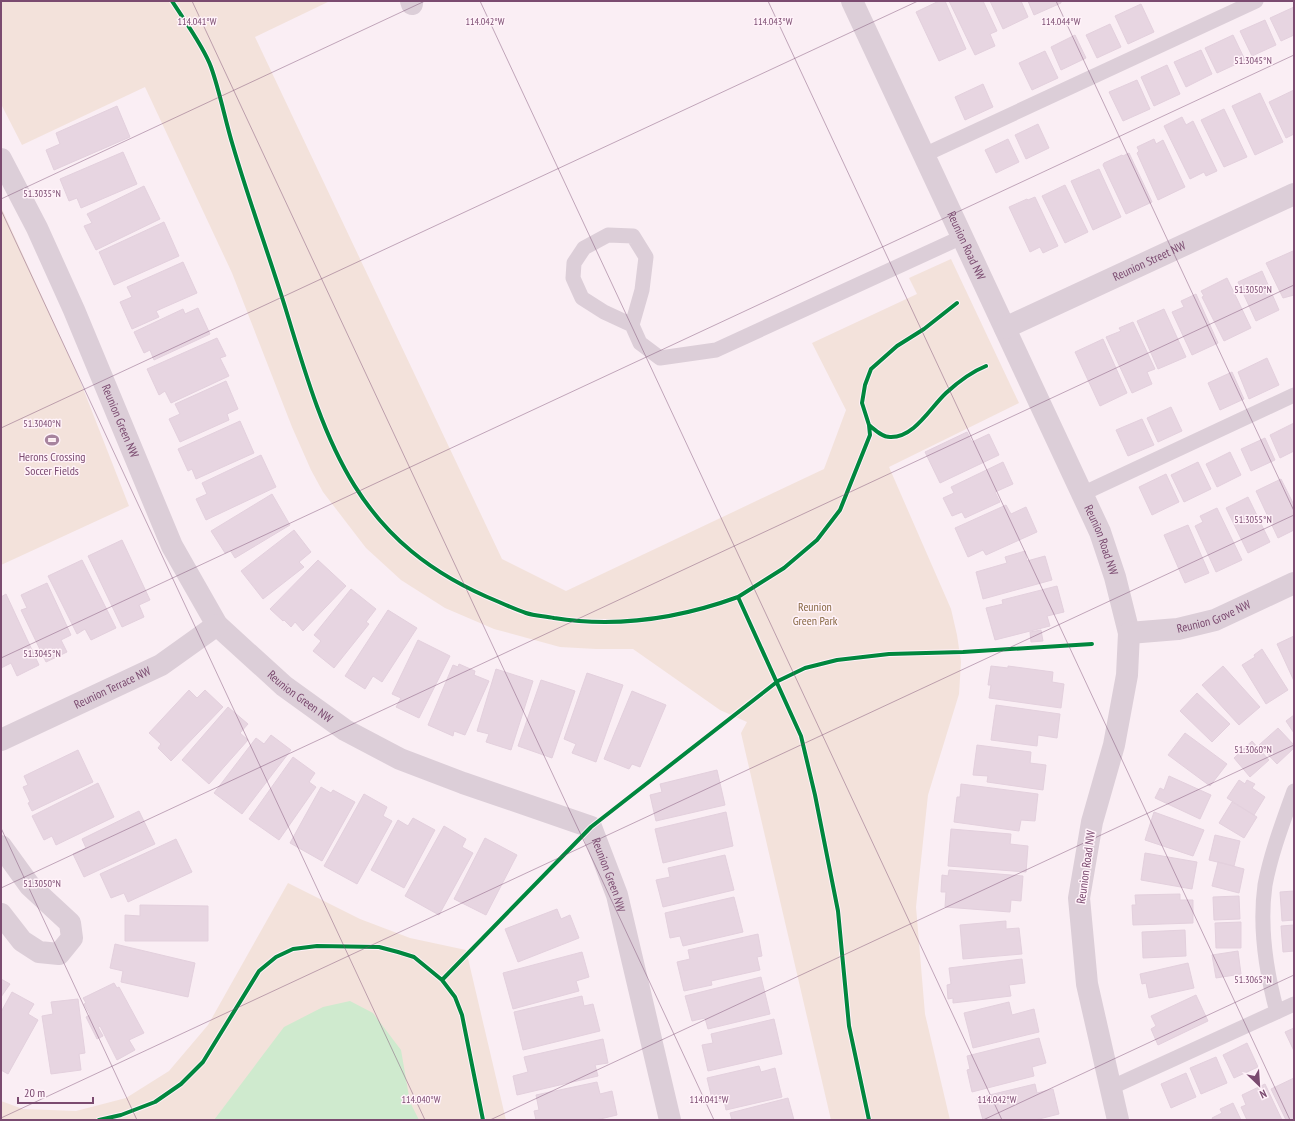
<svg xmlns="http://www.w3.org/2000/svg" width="1295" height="1121" font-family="'PT Sans Narrow',sans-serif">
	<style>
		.green { fill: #f3e2db }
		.water { fill: #cfeace }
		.building { fill: #e7d5e1; stroke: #e3d0dd }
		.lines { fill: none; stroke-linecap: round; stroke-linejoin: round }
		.service { stroke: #dcced8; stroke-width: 15 }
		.minor { stroke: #dcced8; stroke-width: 22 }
		.cycleway-casing { stroke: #fff2f9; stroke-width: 6 }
		.cycleway { stroke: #00873e; stroke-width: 4 }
		.ticks { fill: none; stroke: #7b4b70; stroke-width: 1; stroke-opacity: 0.45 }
		.labels { text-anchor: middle; stroke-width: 3; stroke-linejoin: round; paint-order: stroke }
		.street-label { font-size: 12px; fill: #7b4b70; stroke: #fff2f9 }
		.poi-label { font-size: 12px; fill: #7b4b70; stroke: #fff2f9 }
		.park-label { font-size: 12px; fill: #886a44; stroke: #fff2f9 }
		.ticks-label { font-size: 10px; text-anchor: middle; fill: #7b4b70; stroke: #fff2f9; stroke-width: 3; stroke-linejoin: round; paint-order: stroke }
	</style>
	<rect width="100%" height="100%" fill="#faeef4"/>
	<path class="green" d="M1,1H330L255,37L502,559L566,591L824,469L846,410L812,343L917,294L909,278L951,259L1019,403L889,467L951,609L957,635L961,662L959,694L928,795L916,907L925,1014L950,1120H831L741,733L747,722L720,710L633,649H596L560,647L494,629L445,608L401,580L366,548L323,492L311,470L292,427L232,273L145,87L22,145L1,104Z
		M1,207L77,373L129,506L1,565Z
		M288,883L360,919L410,938L466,950L506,1120H1V1101L23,1109L76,1111L126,1098L169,1071L208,1025Z"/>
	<path class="water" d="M350,1001L373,1013L401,1050L410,1102L419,1120H214L284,1027L323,1007Z"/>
	<path class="building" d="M939,1H945L966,49L939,61L916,12Z
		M949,1H983L997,31L990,34L995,46L975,55Z
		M990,1H1021L1028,17L1003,29Z
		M1028,1H1061V3L1034,15Z
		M1141,4L1154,32L1128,44L1115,16Z
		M1294,7V35L1281,41L1270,18Z
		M1265,20L1276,45L1252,56L1240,31Z
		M1110,24L1121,47L1097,58L1086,35Z
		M1075,35L1086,58L1061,70L1051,47Z
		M1233,35L1245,60L1217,73L1205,48Z
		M1201,50L1212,74L1186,87L1174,62Z
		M1045,51L1058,78L1032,90L1019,63Z
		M1167,65L1180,94L1154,106L1141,77Z
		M1137,80L1150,109L1123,121L1109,92Z
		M983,84L993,107L965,120L955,97Z
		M1294,90V134L1286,138L1269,102Z
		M1260,93L1283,142L1255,155L1232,106Z
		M117,106L130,137L54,170L46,150L60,144L56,133Z
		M1224,109L1247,157L1224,167L1201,120Z
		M1182,117L1186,125L1193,121L1217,171L1206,176L1204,172L1190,179L1164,126Z
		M1038,124L1049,148L1026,159L1015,135Z
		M1008,139L1019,162L996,173L985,150Z
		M1154,139L1156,144L1163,140L1185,187L1158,200L1137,153L1139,151L1137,147Z
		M123,152L137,184L81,208L77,198L69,201L60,179Z
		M1129,153L1152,202L1126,214L1103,165L1104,163L1122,155L1123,156Z
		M1099,169L1121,217L1093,230L1071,181Z
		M1065,185L1088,232L1065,243L1042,196Z
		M144,186L160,219L96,250L84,226L92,223L87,214Z
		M1035,197L1058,246L1043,253L1040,247L1030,252L1009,207L1027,199L1028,200Z
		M164,222L179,256L114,285L99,252Z
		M1293,251L1294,295L1283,298L1266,263Z
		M183,262L197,293L156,311L159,317L132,329L120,302L132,297L127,287Z
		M1262,271L1279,310L1256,321L1238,282Z
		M1227,278L1251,328L1224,341L1202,297L1204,296L1201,291Z
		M1196,294L1218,343L1192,355L1172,312L1184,307L1181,301Z
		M198,308L210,334L154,360L150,350L144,353L134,332L183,309L185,314Z
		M1164,309L1186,357L1158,369L1137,321Z
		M1133,322L1155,369L1147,372L1152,384L1132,393L1106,337L1121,331L1119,328Z
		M217,338L226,356L220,358L229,376L171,403L165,391L159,395L147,369Z
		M1103,339L1127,393L1100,406L1075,352Z
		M1267,358L1279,385L1249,399L1238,372Z
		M1232,372L1244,399L1220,410L1208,383Z
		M226,381L238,409L227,414L229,420L180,442L169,419L180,414L175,404Z
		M1171,407L1182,431L1158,442L1147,418Z
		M1142,419L1154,445L1128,456L1116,430Z
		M240,421L254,453L196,479L192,469L188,471L178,449Z
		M1294,423V451L1280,458L1270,435Z
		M967,432L972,442L989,434L999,455L940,483L925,452Z
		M1265,438L1275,460L1251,471L1241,449Z
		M1230,452L1241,475L1217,487L1206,464Z
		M261,455L276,487L206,520L196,499L207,494L202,483Z
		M1003,462L1013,484L995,492L1000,502L965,518L962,512L952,516L943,498L954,493L951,487Z
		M1198,462L1211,489L1184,502L1171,475Z
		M1166,474L1179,502L1152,515L1139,487Z
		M1281,479L1294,505V530L1278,538L1256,491Z
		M272,494L290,525L235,558L230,550L225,553L211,531Z
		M1248,497L1270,542L1248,553L1226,508Z
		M1006,505L1011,514L1026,507L1037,532L986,555L983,550L968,557L955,528Z
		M1217,508L1242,560L1216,572L1195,526L1203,522L1200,516Z
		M1188,525L1209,573L1185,583L1164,535Z
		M294,530L311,552L299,562L304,567L263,599L241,571Z
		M122,540L150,600L139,605L144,617L122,627L88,556Z
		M1025,551L1027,561L1045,556L1052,580L983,599L976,572L1007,563L1005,557Z
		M82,560L116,628L91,640L85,629L77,634L48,576Z
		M318,560L346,586L303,631L295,622L291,627L284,620L283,621L270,609Z
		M47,583L71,635L61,640L67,652L46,662L21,610L27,608L21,595Z
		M1057,586L1064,612L1047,616L1050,626L995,640L986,608L1003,604L1002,600Z
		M351,589L376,609L366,622L369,624L334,668L313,651L321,641L314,635Z
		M6,594L39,665L17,676L11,663L1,668V597Z
		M388,610L417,628L382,682L373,676L365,689L345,676Z
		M1041,630L1043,641L1031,642L1030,632Z
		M1294,636V681L1277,644Z
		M418,640L450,656L419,718L396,707L401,698L392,694Z
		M1262,649L1288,690L1266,704L1242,665L1255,657L1254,655Z
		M459,664L475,671L474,675L489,681L465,735L454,731L453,736L428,725L453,665L458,667Z
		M991,666L1008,668V666L1053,672L1052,682L1064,684L1061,708L989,698L991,685H988Z
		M1223,666L1260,707L1239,725L1202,685Z
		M496,669L533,681L511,750L486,742L489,734L477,731Z
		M587,673L623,685L596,762L572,753L576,744L564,739Z
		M541,680L575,691L552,758L518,746Z
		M189,690L197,698L205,690L223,707L171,761L158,748L161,744L149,733Z
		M632,691L666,705L640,767L632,764L629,769L604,759Z
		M1197,693L1230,724L1212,742L1180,711Z
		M996,705L1060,714L1057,738L1038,735L1037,746L991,740Z
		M228,707L248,724L240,733L248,740L209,784L182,760Z
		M1294,715V733L1286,721Z
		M1278,728L1294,745V748L1277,764L1259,745Z
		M1185,733L1227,764L1210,786L1168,755Z
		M271,735L291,750L242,814L214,793L256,738L264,744Z
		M1252,741L1269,760L1250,777L1234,758Z
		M977,745L1031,752L1030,763L1046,765L1043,790L987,782L988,776L973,775Z
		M78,750L93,782L32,811L28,803L30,802L23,787L28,785L24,776Z
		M293,757L315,773L309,782L316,787L279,840L249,819Z
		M717,770L725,805L656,821L650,795L662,792L660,784Z
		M1169,776L1211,795L1200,819L1155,798L1160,788L1164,790Z
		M1239,780L1245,784L1247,780L1255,784L1252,788L1265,797L1254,815L1227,798Z
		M98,783L114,817L56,845L52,836L44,840L32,816Z
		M961,784L1038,794L1035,821L1021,820L1019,831L954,822L957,797H960Z
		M321,787L331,793L333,790L355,802L322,861L290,843Z
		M364,794L387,807L383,816L392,821L357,884L324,866Z
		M1232,802L1257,817L1244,838L1219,823Z
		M139,811L155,844L84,877L73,854L86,848L82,839Z
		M726,812L733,846L663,863L655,829Z
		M1154,812L1204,830L1193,856L1145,840Z
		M413,818L435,830L404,888L371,870L398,820L408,826Z
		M444,826L466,839L462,847L473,853L439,915L405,896Z
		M951,829L1011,834L1010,844L1028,846L1026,872L948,866Z
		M1215,835L1240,841L1234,866L1209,860Z
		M485,838L517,855L486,915L454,899Z
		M176,839L192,872L128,902L124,893L111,898L100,874Z
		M1145,853L1197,862L1192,889L1141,880Z
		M725,855L734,890L663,907L656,880L670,877L668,868Z
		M1218,862L1244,869L1239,893L1212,886Z
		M949,870L1023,876L1021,901L1011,900L1010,912L945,907L946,892H941L942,875L948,876Z
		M1294,891V920L1282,921L1280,892Z
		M1180,894V900H1193V923L1133,925L1132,905H1136L1135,895Z
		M1239,896L1240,919L1214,920L1213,897Z
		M734,897L743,932L683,946L680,936L670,938L665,913Z
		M140,905L208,906V941H125V915L140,916Z
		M557,909L561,919L570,915L579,938L518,962L505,929Z
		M1006,921V929L1019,928L1022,954L963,959L960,925Z
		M1241,922V948H1216L1215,923Z
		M1294,925V951L1283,952L1281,926Z
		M1185,930L1186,956L1143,958L1142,932Z
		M758,934L762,956L757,957L760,970L711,981L712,985L684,991L677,962L690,959L688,950Z
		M115,944L195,963L188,997L121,982L123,971L110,968Z
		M1238,951L1241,974L1216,978L1212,955Z
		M582,952L589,977L576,981L579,991L513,1009L503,973Z
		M1022,959L1025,983L1009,985L1011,996L953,1003V998L948,999L947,985L951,984L949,968Z
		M1188,963L1194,988L1149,998L1146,983L1142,984L1140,974Z
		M761,977L770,1014L708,1029L705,1018L692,1021L685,996Z
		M1,979L10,984L1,997Z
		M114,983L117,988L119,987L144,1033L129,1040L135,1050L117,1060L100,1026L98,1027L103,1036L97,1039L86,1017L90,1015L84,1004L86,1003L83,998Z
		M12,992L34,1004L28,1014L38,1020L8,1074L1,1070V1012Z
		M1196,995L1208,1021L1158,1045L1151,1029L1156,1026L1151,1016Z
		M582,996L584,1006L593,1004L600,1031L523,1050L514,1012Z
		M78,999L85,1053L79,1054L81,1070L51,1074L42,1016L53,1014L51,1002Z
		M1009,1002L1012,1015L1034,1009L1039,1032L973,1048L964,1013Z
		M774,1019L782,1054L708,1071L702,1045L713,1043L711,1034Z
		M1294,1028V1051L1285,1032Z
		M1039,1038L1046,1063L1032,1067L1034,1076L972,1092L967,1070L970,1069L967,1056Z
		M603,1039L608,1063L595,1065L598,1076L517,1095L513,1076L528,1072L524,1057Z
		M1247,1043L1258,1067L1234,1078L1223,1055Z
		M1216,1057L1227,1083L1201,1094L1190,1068Z
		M759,1066L761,1072L775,1068L782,1097L726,1110L724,1100L713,1103L707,1078Z
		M1186,1073L1196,1097L1171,1108L1161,1084Z
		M1294,1078V1120H1286L1271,1089Z
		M597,1082L600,1094L612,1091L617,1115L596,1120H536L534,1111L539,1110L536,1095Z
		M1035,1084L1037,1093L1053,1089L1059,1114L1035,1120H983L977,1098Z
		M1265,1084L1282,1120H1247L1241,1107L1246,1105L1242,1095Z
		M788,1098L794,1120H732L730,1113Z
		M1233,1103L1241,1120H1213L1212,1118L1222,1113L1220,1109Z"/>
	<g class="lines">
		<path class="service" d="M924,155L1256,1
			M632,325L604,312L582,298L573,278L574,263L584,248L608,235L633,236L646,257L642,290L632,325L640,343L660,358L716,350L962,237
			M1082,494L1294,395
			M1277,1012C1266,971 1259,927 1265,885C1271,853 1283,822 1294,791
			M1110,1088L1294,1004"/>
		<g class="minor">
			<path d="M411,1L412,4"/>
			<path id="s1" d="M852,1L1100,532L1115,577L1129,633L1127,675L1114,745L1092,822L1079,898L1087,984L1118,1120"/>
			<path id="s2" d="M1,159L37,228L74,310L172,546L217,625L284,686L345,730L400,759L463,783L591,827L617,895L670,1120"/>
			<path id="s3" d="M1005,328L1294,194"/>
			<path id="s4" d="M1129,633L1178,629L1215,620L1294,583"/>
			<path id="s5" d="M1,740L161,665L217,625"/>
			<path d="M1,846L30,886L70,923L72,938L59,954L39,952L22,941L1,914"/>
		</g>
		<defs>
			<path id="cycleway" d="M172,1C184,20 204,47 211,67C220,92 225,120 233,146C249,201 269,255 286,310C327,446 356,544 499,602C508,606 517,610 526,613C535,616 545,616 554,618C616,628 680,618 738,597L801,736L815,795L838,911L849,1026L869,1120
				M869,425C875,430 882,437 890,437C914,438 930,408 946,393C958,382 971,372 986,366
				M738,597L784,568L817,540L840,510L870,435L869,425L862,403L865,385L871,369L897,346L924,329L957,303
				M442,980L591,827L778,681L805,668L837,660L889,654L963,652L1092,644
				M99,1120L121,1115L155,1102L181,1084L203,1062L259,971L276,957L293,949L317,946L379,947L398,952L414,957L442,980L455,997L462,1015L483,1120"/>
		</defs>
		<use href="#cycleway" class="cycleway-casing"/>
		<use href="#cycleway" class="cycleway"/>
	</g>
	<path class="ticks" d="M192,1L714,1120M480,1L1002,1120M768,1L1290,1120M1056,1L1294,511M1,199L425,1M1,210L425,1120M1,428L918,1M1,658L1294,55M1,828L137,1120M1,888L1294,285M1,1118L1294,515M490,1120L1294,745M983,1120L1294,975"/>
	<defs>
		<symbol id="stadium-bare" viewBox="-9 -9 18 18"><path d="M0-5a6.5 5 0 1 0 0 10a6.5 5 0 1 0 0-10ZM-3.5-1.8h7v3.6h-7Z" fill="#a7849e" stroke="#fff2f9" stroke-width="2.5" paint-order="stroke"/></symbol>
	</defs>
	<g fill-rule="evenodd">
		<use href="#stadium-bare" x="42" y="430" width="20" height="20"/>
	</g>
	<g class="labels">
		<g class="street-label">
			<text dy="4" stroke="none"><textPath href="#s1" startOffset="270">Reunion Road NW</textPath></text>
			<text dy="4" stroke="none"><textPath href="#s3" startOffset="159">Reunion Street NW</textPath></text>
			<text dy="4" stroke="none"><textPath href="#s2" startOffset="288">Reunion Green NW</textPath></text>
			<text dy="4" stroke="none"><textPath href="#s1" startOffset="594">Reunion Road NW</textPath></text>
			<text dy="4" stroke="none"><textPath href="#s4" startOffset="87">Reunion Grove NW</textPath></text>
			<text dy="4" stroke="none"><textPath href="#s5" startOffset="123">Reunion Terrace NW</textPath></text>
			<text dy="4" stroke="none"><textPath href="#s2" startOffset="624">Reunion Green NW</textPath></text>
			<text transform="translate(1086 867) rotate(-82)" y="4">Reunion Road NW</text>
			<text dy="4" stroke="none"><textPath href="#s2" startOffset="996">Reunion Green NW</textPath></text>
		</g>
		<g class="poi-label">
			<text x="52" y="461">Herons Crossing<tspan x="52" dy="14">Soccer Fields</tspan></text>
		</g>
		<g class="park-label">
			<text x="815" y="611">Reunion<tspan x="815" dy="14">Green Park</tspan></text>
		</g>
	</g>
	<g class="ticks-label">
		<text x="197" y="25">114.041°W</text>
		<text x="485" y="25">114.042°W</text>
		<text x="773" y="25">114.043°W</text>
		<text x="1061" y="25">114.044°W</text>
		<text x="1253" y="64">51.3045°N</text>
		<text x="42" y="197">51.3035°N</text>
		<text x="1253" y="293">51.3050°N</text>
		<text x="42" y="427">51.3040°N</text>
		<text x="1253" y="523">51.3055°N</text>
		<text x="42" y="657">51.3045°N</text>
		<text x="1253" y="753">51.3060°N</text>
		<text x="42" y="887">51.3050°N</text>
		<text x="1253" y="983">51.3065°N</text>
		<text x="421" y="1103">114.040°W</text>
		<text x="709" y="1103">114.041°W</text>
		<text x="997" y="1103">114.042°W</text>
	</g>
	<rect width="1295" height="1121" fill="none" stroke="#7b4b70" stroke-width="4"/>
	<g transform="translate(1259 1085) rotate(155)" stroke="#fff2f9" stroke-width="3" paint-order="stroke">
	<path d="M0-3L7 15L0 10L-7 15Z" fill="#7b4b70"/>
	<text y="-6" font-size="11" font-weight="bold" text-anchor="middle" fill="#7b4b70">N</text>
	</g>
	<path d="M18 1097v6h75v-6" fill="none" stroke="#7b4b70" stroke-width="2"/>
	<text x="24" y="1097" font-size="12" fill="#7b4b70" stroke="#fff2f9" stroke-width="3" paint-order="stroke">20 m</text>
</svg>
